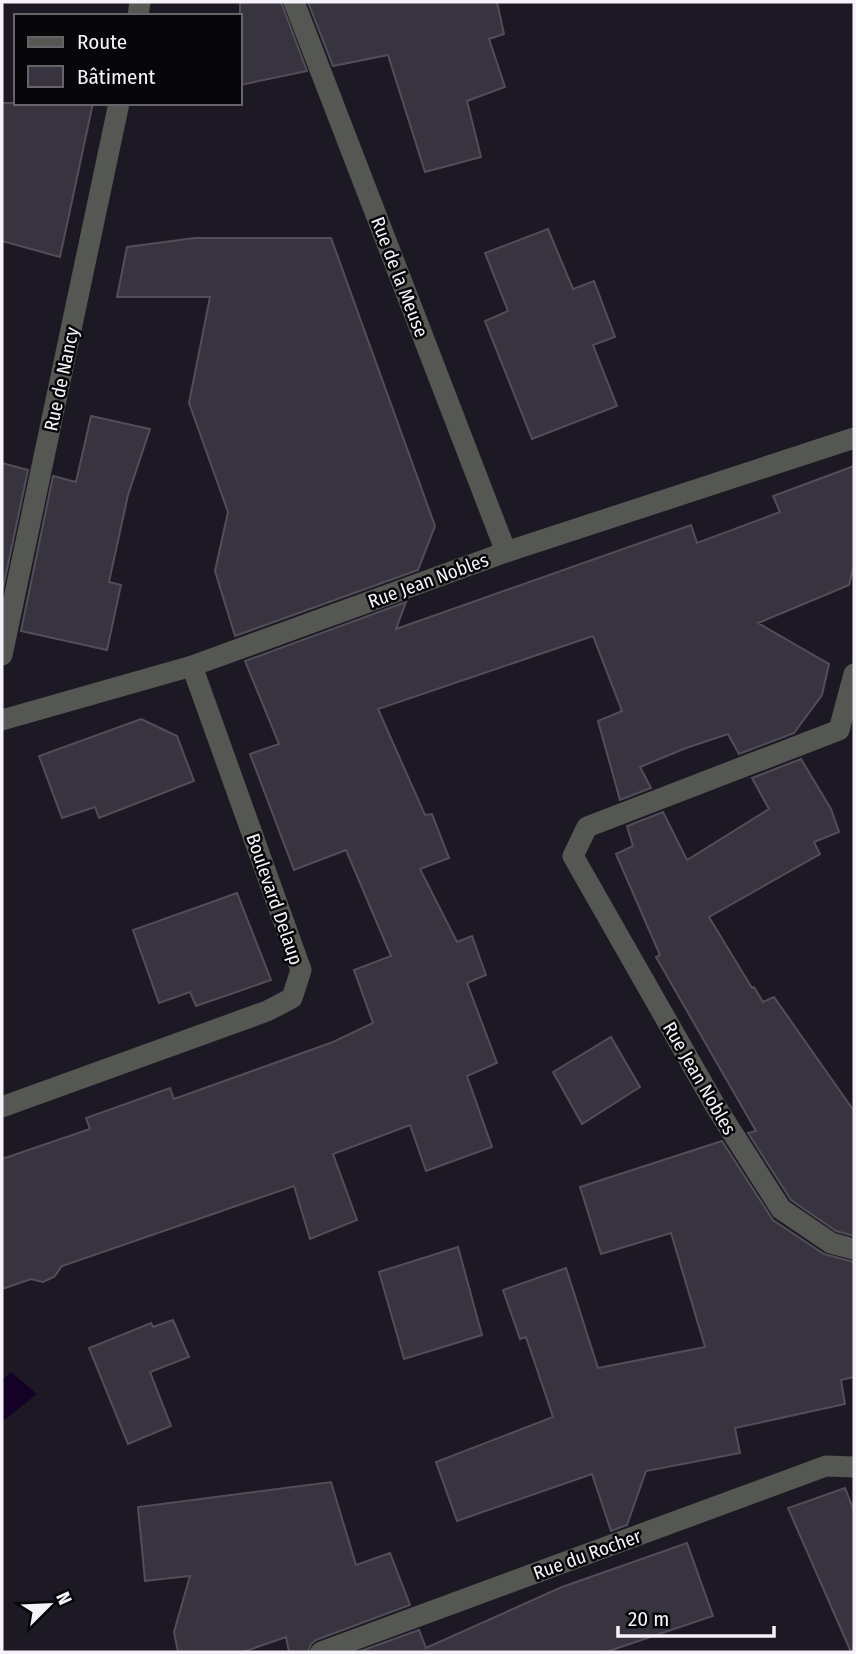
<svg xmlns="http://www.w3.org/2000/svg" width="856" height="1654" font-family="'Fira Sans Condensed',sans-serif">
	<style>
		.water { fill: #130126 }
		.building { fill: #38343f; stroke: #524d59; stroke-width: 2 }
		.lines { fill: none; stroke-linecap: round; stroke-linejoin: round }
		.street { stroke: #545752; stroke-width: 21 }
		.labels { text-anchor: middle; stroke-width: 5; stroke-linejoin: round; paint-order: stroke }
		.street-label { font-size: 19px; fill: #f5f2fa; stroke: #070609 }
	</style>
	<rect width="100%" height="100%" fill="#1d1924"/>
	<path class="water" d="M11,1372L37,1394L2,1422V1380Z"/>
	<path class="building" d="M240,2H281L307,71L240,85Z
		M308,2H497L504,34L489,39L505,87L467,101L481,157L425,172L388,55L333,66Z
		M2,103H93L60,257L2,241Z
		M548,229L573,289L594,281L615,337L593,345L617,406L532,439L485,321L508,311L485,253Z
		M195,238H331L435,526L418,570L235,636L215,571L228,512L189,403L210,297H117L127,247Z
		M91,416L150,429L128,495L109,582L121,585L107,650L21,631L53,476L76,482Z
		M2,463L28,470L2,593Z
		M854,466V565L849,585L758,623L829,664L822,695L794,733L739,754L728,734L686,748L640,767L651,788L620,800L598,721L622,711L593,636L378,709L425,815L432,814L449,858L420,869L457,942L472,936L486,975L467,983L497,1063L467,1076L492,1147L426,1171L410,1125L333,1154L357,1220L310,1239L294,1186L62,1266L54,1277L43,1282L31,1279L2,1289V1159L90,1129L86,1118L170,1088L174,1099L333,1042L373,1023L354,970L391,956L346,850L294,870L250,754L279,744L245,661L406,602L396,629L691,525L697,543L780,512L773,496Z
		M141,719L177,736L194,781L99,818L95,807L62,818L39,756Z
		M801,759L831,809L839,832L814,842L820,854L709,917L752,988L754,987L763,1002L774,997L854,1111V1236L836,1231L791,1200L748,1133L756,1131L656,957L660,955L616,854L633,846L627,826L663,812L687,860L769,809L752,778Z
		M237,893L271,980L196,1006L190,992L159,1003L133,930Z
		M611,1037L640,1087L582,1124L553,1072Z
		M722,1141L773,1220L824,1254L854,1262V1377L841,1380L845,1404L735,1428L740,1453L646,1471L627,1525L611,1531L592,1474L457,1521L436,1462L553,1417L526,1337L520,1339L503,1290L566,1268L598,1368L705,1347L671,1233L601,1254L580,1187Z
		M458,1247L482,1335L404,1359L379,1272Z
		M173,1320L189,1357L150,1372L171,1426L128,1444L89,1348L151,1323L153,1327Z
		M331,1482L356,1565L390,1553L410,1605L316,1640L311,1644L308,1652H289L286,1637L243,1652H178L174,1632L190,1576L145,1581L138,1507Z
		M845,1488L854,1511V1652H851L788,1508Z
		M687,1543L713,1616L606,1652H358L419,1630L426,1648L562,1587Z"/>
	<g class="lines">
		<path class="street" d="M294,2L506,552
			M138,16L140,2
			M2,655L119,103
			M854,674L839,730L587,827L573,856L716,1107L781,1209L831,1243L854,1249
			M2,720L192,666L506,552L854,438
			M2,1107L267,1011L292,998L301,970L192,666
			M321,1652L826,1466L854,1467"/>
	</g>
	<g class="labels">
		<g class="street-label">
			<text transform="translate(400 277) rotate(69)" y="7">Rue de la Meuse</text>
			<text transform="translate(61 379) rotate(-78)" y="7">Rue de Nancy</text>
			<text transform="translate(428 580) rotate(-20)" y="7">Rue Jean Nobles</text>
			<text transform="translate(275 899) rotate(71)" y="7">Boulevard Delaup</text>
			<text transform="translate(700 1078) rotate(60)" y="7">Rue Jean Nobles</text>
			<text transform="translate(587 1554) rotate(-20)" y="7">Rue du Rocher</text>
		</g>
	</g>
	<rect width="856" height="1654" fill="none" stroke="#f5f2fa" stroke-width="7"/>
	<rect x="14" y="14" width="228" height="91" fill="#070609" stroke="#666469" stroke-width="2"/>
	<rect x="28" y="37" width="35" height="10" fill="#545752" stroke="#666469" stroke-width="2"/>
	<text x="77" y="49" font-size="21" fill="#f5f2fa">Route</text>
	<rect x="28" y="66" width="35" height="21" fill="#38343f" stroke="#666469" stroke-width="2"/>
	<text x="77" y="84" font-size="21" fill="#f5f2fa">Bâtiment</text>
	<g transform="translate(49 1605) rotate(66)" stroke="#070609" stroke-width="5" paint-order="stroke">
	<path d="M0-5L12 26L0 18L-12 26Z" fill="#f5f2fa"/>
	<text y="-10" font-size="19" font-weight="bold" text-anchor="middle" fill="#f5f2fa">N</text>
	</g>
	<path d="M618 1626v10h156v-10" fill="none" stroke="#f5f2fa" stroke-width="3.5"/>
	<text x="628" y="1626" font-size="21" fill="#f5f2fa" stroke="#070609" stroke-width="5" paint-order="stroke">20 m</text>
</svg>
